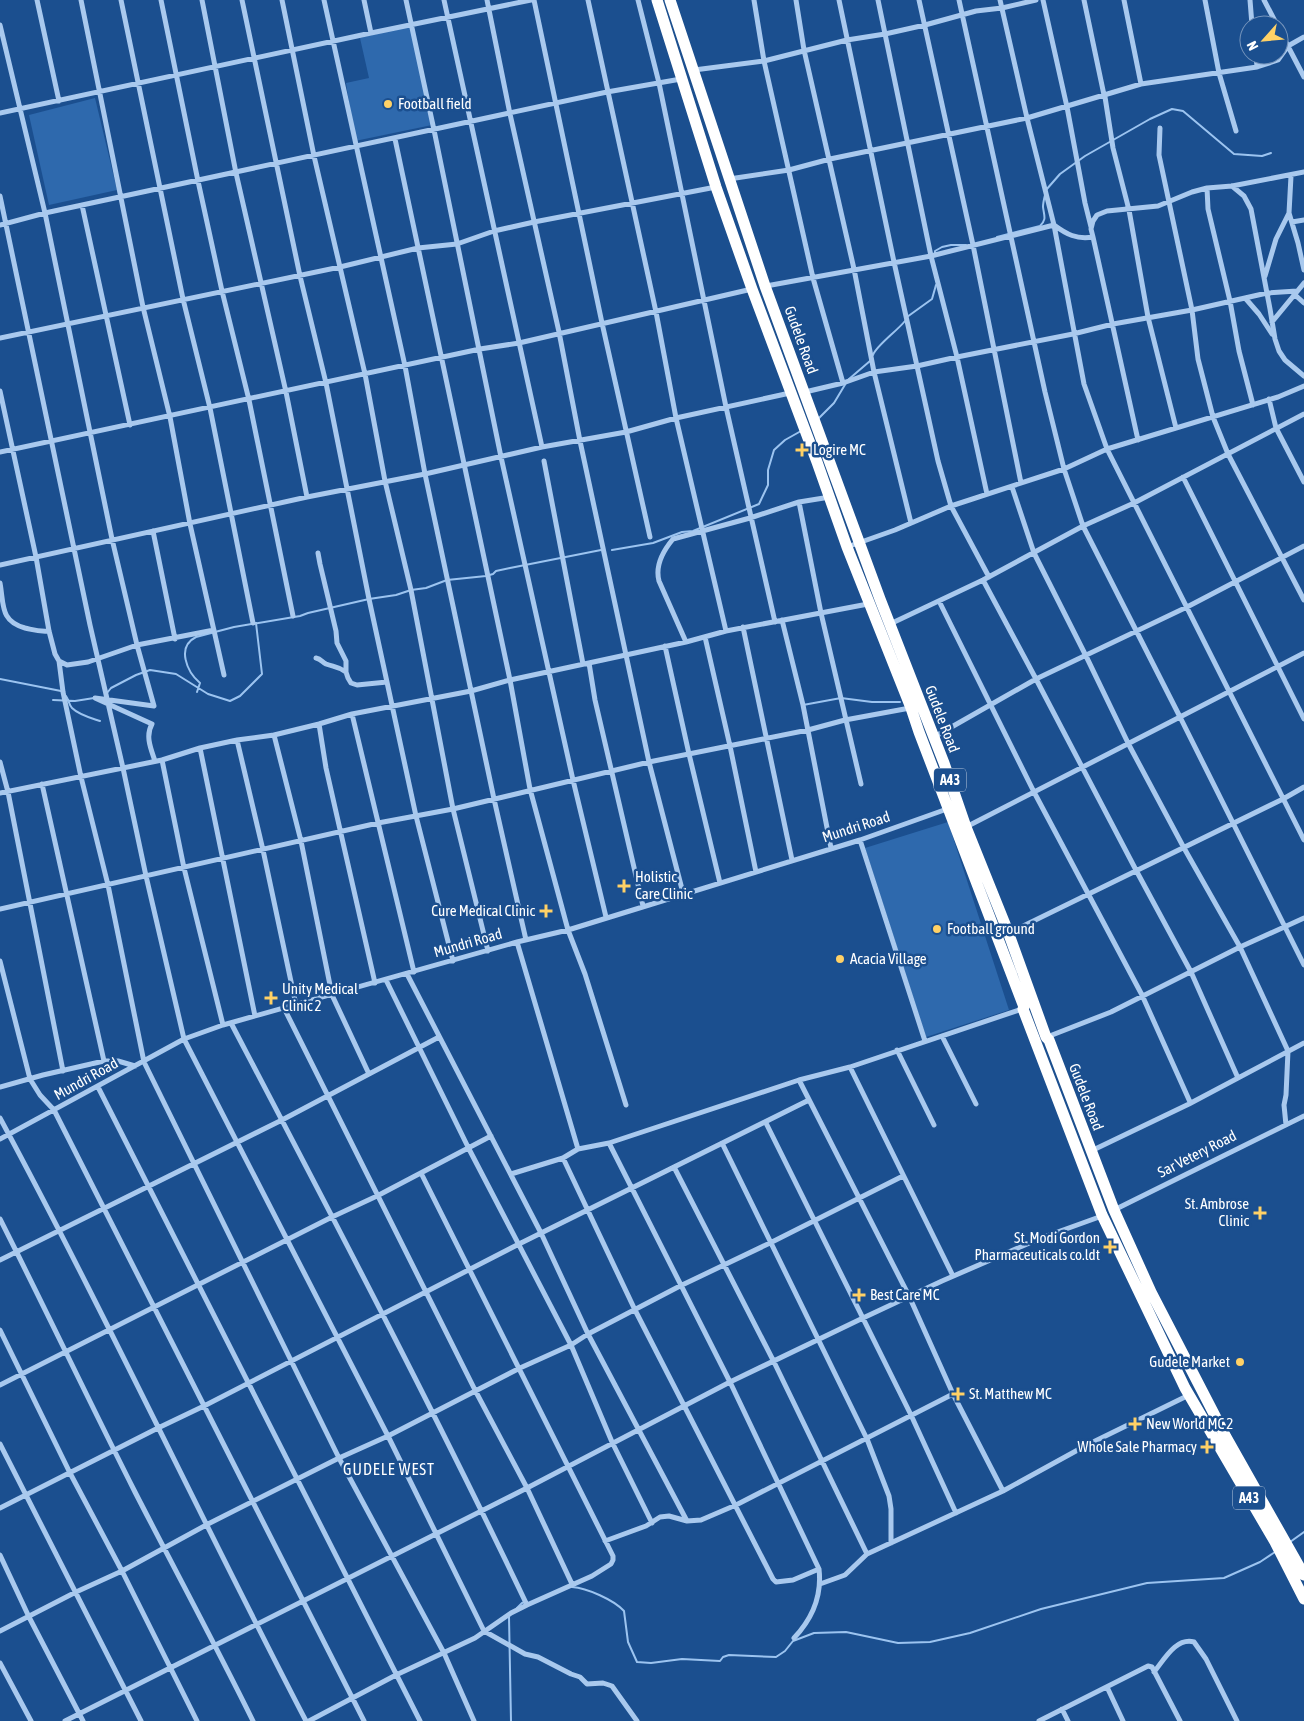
<svg xmlns="http://www.w3.org/2000/svg" width="1304" height="1721" font-family="'Asap Condensed',sans-serif">
	<style>
		.green { fill: #2e69ad }
		.lines { fill: none; stroke-linecap: round; stroke-linejoin: round }
		.stream { stroke: #9cc4f0; stroke-width: 2 }
		.street { stroke: #a9c9ee; stroke-width: 5 }
		.highway { stroke: #fff; stroke-width: 11 }
		.poi-dot { fill: #ffd166; stroke: #1b4f8f; stroke-width: 2 }
		.labels { text-anchor: middle; stroke-width: 5; stroke-linejoin: round; paint-order: stroke }
		.shield { fill: #1b4f8f; stroke: #bbcadd; stroke-width: 1 }
		.shield-label { font-size: 14px; font-weight: bold; fill: #fff }
		.poi-label { font-size: 15px; fill: #fff; stroke: #1b4f8f; text-anchor: start }
		.street-label { font-size: 15px; fill: #fff; stroke: #1b4f8f }
		.neighbourhood-label { font-size: 16px; letter-spacing: 1px; fill: #fff; stroke: #1b4f8f }
	</style>
	<rect width="100%" height="100%" fill="#1b4f8f"/>
	<path class="green" d="M410,26L432,125L355,141L346,83L369,78L360,38Z
		M95,98L117,190L49,205L29,115Z
		M948,822L1009,1010L926,1037L865,848Z"/>
	<g class="lines">
		<path class="stream" d="M1046,190L1060,174L1085,156L1150,119L1172,109L1183,111L1234,154L1262,156L1271,153
			M997,237L1040,226C1047,219 1044,216 1043,207C1043,203 1044,199 1045,195
			M935,254V251L942,247L951,245H966
			M907,317L932,299L936,285
			M873,355C876,346 897,331 905,321
			M849,379L870,361
			M819,418L834,403L846,383
			M612,550L653,543L682,532L693,531L759,504L768,485V470L774,450L785,440L801,431
			M0,679L61,691
			M197,692L200,683C187,672 176,647 196,637L234,627L300,616L308,613L369,599L396,595L411,590L426,588L447,580L486,576L493,574L496,571L510,568L601,550
			M107,693L111,688L136,675L150,670L176,674L208,694L230,701L240,696L262,674L256,623
			M66,696C69,700 69,705 72,708C79,715 91,718 100,721
			M53,700L75,701L94,698
			M803,705L841,698L872,702H900
			M1290,1542L1304,1532
			M572,1587C587,1588 614,1600 624,1611L628,1642L637,1662L651,1663L682,1659L720,1661L723,1657L729,1655L776,1657L785,1651L793,1641L814,1633L846,1632L898,1643L930,1642L970,1633L1041,1609L1147,1583L1224,1578L1260,1562L1275,1552
			M517,1608L522,1603L525,1602
			M509,1617L511,1721"/>
		<path class="street" d="M37,0L59,101
			M81,0L143,307L170,417L190,524L224,675
			M121,0L183,299L210,408L253,623
			M161,0L198,181L222,291L249,400L293,616
			M202,0L236,173L286,392L307,497
			M242,0L300,276L326,383L369,599L416,816L453,961
			M282,0L314,156L365,374L385,481L411,590L453,809L488,951
			M324,0L405,366L425,474L494,799L526,940
			M364,0L371,33
			M406,0L434,130L501,457L573,780L606,917
			M444,0L542,447
			M487,0L510,114L559,332L580,441L649,762L683,893
			M534,0L602,323L650,537
			M588,0L656,312L676,418L726,631
			M638,0L659,83L726,407L775,622
			M754,0L764,61L813,278L843,383
			M796,0L804,50L854,269L874,372L911,523
			M839,0L894,262L938,461L951,506L989,577
			M878,0L931,256L957,357L987,494
			M919,0L973,245L1021,483
			M959,0L1045,392L1064,469L1083,526L1180,717L1304,653
			M1000,0L1027,118L1054,225L1084,384L1107,449L1304,840
			M1043,0L1067,107L1085,203L1091,227
			M1084,0L1104,95
			M1124,0L1141,84
			M1205,0L1219,73L1236,131
			M1250,0L1252,25
			M1264,0L1277,25
			M0,25L45,213L112,539L137,645L154,706L95,698L152,724C145,736 151,749 155,761
			M1279,29L1304,77
			M1256,55L1257,67
			M694,70L764,61L847,40L885,34L925,25L976,11L1002,8L1036,0
			M1105,97L1113,148L1129,210L1148,317L1176,428
			M0,113L371,33L531,0
			M1160,128L1159,155L1192,310L1198,359L1213,417L1228,454L1304,600
			M395,139L510,680L530,789L568,930L585,974L626,1105
			M729,179L789,170L830,159L1027,118L1141,84L1257,67L1278,60L1288,46L1304,37
			M1232,186L1244,196L1251,209L1270,309L1275,339L1279,351L1285,360L1304,376
			M1207,188L1208,209L1230,301L1239,351L1253,405
			M0,196L90,625L123,768L146,876L184,1039L388,1436L484,1631L525,1654L538,1657L571,1674L580,1677L587,1684L603,1683L612,1686L637,1721
			M82,205L130,425
			M1289,213L1298,243L1304,270
			M1292,222L1304,220
			M0,225L45,213L607,92L681,79
			M1265,276L1276,239L1289,213L1291,176
			M766,286L931,256L1054,225C1066,234 1077,240 1093,237
			M1294,294L1304,303
			M1246,299L1259,314L1272,334
			M1272,322L1304,283
			M0,338L340,267L418,248L457,244L494,231L534,222L716,187
			M0,391L36,557L49,631L55,654L59,661L67,665L88,662L137,645L214,630
			M805,392L843,383L874,372L917,366L957,357L1073,334L1113,324L1192,310L1267,293L1297,291
			M1269,399L1276,428L1304,482
			M1138,440L1093,237L1091,229L1093,221L1097,215L1107,211L1158,206L1192,192L1207,188L1232,186L1304,172
			M0,452L480,349L519,343L752,289
			M544,461L583,664
			M1183,477L1304,719
			M1012,487L1034,553L1086,656L1129,745L1184,848L1240,947L1288,1051L1286,1095L1284,1105L1286,1125
			M799,502L821,613L861,784
			M153,531L175,639
			M847,547L895,530L951,506L1064,469L1107,449L1278,397L1304,386
			M318,553L320,564L336,631L337,643L346,661V672L348,678L351,683L357,685L387,682
			M0,565L307,497L425,474L542,447L626,432L676,418L790,393
			M0,583C4,605 0,621 25,628C34,630 39,632 49,631
			M939,601L1034,792L1142,995L1190,1102
			M782,620L803,705L831,848
			M890,624L983,580L1083,526L1134,503L1304,414
			M743,627L792,860
			M705,637L730,746L756,872
			M686,642L659,581C655,566 663,551 673,539L750,518L799,502L830,497
			M665,646L689,754L720,883
			M316,658C321,659 322,662 326,664C334,667 338,666 346,672
			M59,661L63,692L81,777L108,885L144,1062L339,1458L444,1653L474,1721
			M589,663L595,700L643,906
			M352,714L414,972
			M319,724L326,768L375,983
			M274,735L301,841L332,995L369,1074
			M934,737L1036,679L983,580
			M237,740L263,850L296,1005
			M200,748L255,1016
			M162,760L184,868L223,1025
			M0,762L8,792L63,1071
			M42,784L104,1061
			M0,793L162,760L200,748L237,740L274,735L319,724L352,714L471,691L510,680L686,642L726,631L868,604
			M966,827L1180,717L1304,965
			M860,840L925,1041
			M0,909L378,823L453,809L649,762L808,730L845,720L910,708
			M1009,933L1283,799L1304,787
			M517,942L578,1149
			M0,961L30,1079L40,1095L54,1110L364,1721
			M407,974L541,1233L588,1334L687,1521
			M386,980L469,1149L571,1345L612,1442L652,1523
			M284,1008L476,1392L527,1488L572,1584
			M231,1023C332,1216 433,1408 527,1605
			M942,1036L976,1104
			M1047,1037L1111,1012L1240,947L1304,918
			M897,1050L934,1125
			M850,1067L953,1276
			M1238,1078L1191,972L1137,872L1036,679L1187,607L1304,546
			M799,1080L909,1296L953,1394L1003,1491
			M0,1087L43,1075L104,1061H118L135,1066
			M98,1087L420,1721
			M0,1118C107,1317 202,1521 306,1721
			M766,1123L911,1415L956,1513
			M0,1139L184,1039L223,1025L517,942L568,930L860,840L947,809
			M609,1143L730,1382L819,1569C822,1595 812,1619 794,1638
			M722,1143L867,1439L889,1496L891,1509V1543
			M1091,1151L1189,1104L1304,1043
			M563,1158L635,1310L773,1579L776,1582L793,1580L819,1569
			M674,1167L774,1362L867,1554
			M511,1174L563,1158L578,1149L609,1143L799,1080L850,1067L1022,1009
			M1114,1210L1304,1116
			M0,1219C46,1310 89,1401 135,1492C174,1568 215,1644 253,1721
			M0,1260L282,1120L439,1037
			M0,1330L70,1473L122,1571L197,1721
			M0,1385L332,1217L377,1196L491,1136
			M0,1444L141,1721
			M0,1508L158,1428L204,1406L519,1244L809,1100
			M605,1541L646,1526L660,1517L669,1516L687,1521L701,1520L736,1505L953,1394
			M0,1555L29,1617L83,1721
			M820,1584L845,1575L867,1554L1003,1491L1085,1446L1189,1395
			M0,1631L76,1592L122,1571L208,1524L339,1458L388,1436L520,1368L571,1345L588,1334L680,1286L770,1243L903,1176
			M0,1663L31,1721
			M1154,1672C1164,1660 1176,1637 1194,1642L1206,1659L1237,1721
			M1107,1687L1123,1721
			M1062,1709L1068,1721
			M65,1721L527,1488L730,1382L863,1318L942,1281L1041,1238L1102,1216
			M309,1721L396,1675L475,1638L511,1613L527,1605L592,1576L611,1564L613,1560V1556L421,1173
			M1039,1721L1148,1666L1152,1667L1180,1721"/>
		<path class="highway" d="M657,0L716,187L752,289L817,462L847,547L911,708L919,732L1024,1007L1023,1009L1102,1215L1140,1294L1185,1388L1275,1542L1304,1599
			M670,0L765,286L880,599L944,763L966,827L1007,929L1046,1037L1049,1040L1114,1210L1151,1292L1226,1437L1304,1575"/>
	</g>
	<g class="poi-dot">
		<circle cx="388" cy="104" r="5"/>
		<path d="M799.5 442.5h5v5h5v5h-5v5h-5v-5h-5v-5h5z"/>
		<path d="M621.5 878.5h5v5h5v5h-5v5h-5v-5h-5v-5h5z"/>
		<path d="M543.5 903.5h5v5h5v5h-5v5h-5v-5h-5v-5h5z"/>
		<circle cx="937" cy="929" r="5"/>
		<circle cx="840" cy="959" r="5"/>
		<path d="M268.5 990.5h5v5h5v5h-5v5h-5v-5h-5v-5h5z"/>
		<path d="M1257.5 1205.5h5v5h5v5h-5v5h-5v-5h-5v-5h5z"/>
		<path d="M1107.5 1239.5h5v5h5v5h-5v5h-5v-5h-5v-5h5z"/>
		<path d="M856.5 1287.5h5v5h5v5h-5v5h-5v-5h-5v-5h5z"/>
		<circle cx="1240" cy="1362" r="5"/>
		<path d="M955.5 1386.5h5v5h5v5h-5v5h-5v-5h-5v-5h5z"/>
		<path d="M1132.5 1416.5h5v5h5v5h-5v5h-5v-5h-5v-5h5z"/>
		<path d="M1204.5 1439.5h5v5h5v5h-5v5h-5v-5h-5v-5h5z"/>
	</g>
	<g class="labels">
		<g class="shield">
			<rect x="934" y="768.5" width="32" height="23" rx="4"/>
			<rect x="1233" y="1486.5" width="32" height="23" rx="4"/>
		</g>
		<g class="shield-label">
			<text x="950" y="785">A43</text>
			<text x="1249" y="1503">A43</text>
		</g>
		<g class="poi-label">
			<text x="398" y="109">Football field</text>
			<text x="813" y="455">Logire MC</text>
			<text x="635" y="882">Holistic<tspan x="635" dy="17">Care Clinic</tspan></text>
			<text x="535" y="916" text-anchor="end">Cure Medical Clinic</text>
			<text x="947" y="934">Football ground</text>
			<text x="850" y="964">Acacia Village</text>
			<text x="282" y="994">Unity Medical<tspan x="282" dy="17">Clinic 2</tspan></text>
			<text x="1249" y="1209" text-anchor="end">St. Ambrose<tspan x="1249" dy="17">Clinic</tspan></text>
			<text x="1100" y="1243" text-anchor="end">St. Modi Gordon<tspan x="1100" dy="17">Pharmaceuticals co.ldt</tspan></text>
			<text x="870" y="1300">Best Care MC</text>
			<text x="1230" y="1367" text-anchor="end">Gudele Market</text>
			<text x="969" y="1399">St. Matthew MC</text>
			<text x="1146" y="1429">New World MC 2</text>
			<text x="1197" y="1452" text-anchor="end">Whole Sale Pharmacy</text>
		</g>
		<g class="street-label">
			<text transform="translate(801 340) rotate(70)" y="5">Gudele Road</text>
			<text transform="translate(942 719) rotate(69)" y="5">Gudele Road</text>
			<text transform="translate(856 827) rotate(-18)" y="5">Mundri Road</text>
			<text transform="translate(468 943) rotate(-16)" y="5">Mundri Road</text>
			<text transform="translate(86 1079) rotate(-29)" y="5">Mundri Road</text>
			<text transform="translate(1086 1097) rotate(69)" y="5">Gudele Road</text>
			<text transform="translate(1197 1154) rotate(-27)" y="5">Sar Vetery Road</text>
		</g>
		<g class="neighbourhood-label">
			<text x="389" y="1475">GUDELE WEST</text>
		</g>
	</g>
	<g transform="translate(1264 40) rotate(243)"><circle r="24" fill="#1b4f8f" stroke="#7695bc"/>
	<path d="M0-4L9 19L0 12L-9 19Z" fill="#ffd166"/>
	<text y="-8" font-size="14" font-weight="bold" text-anchor="middle" fill="#ffffff">N</text>
	</g>
</svg>
